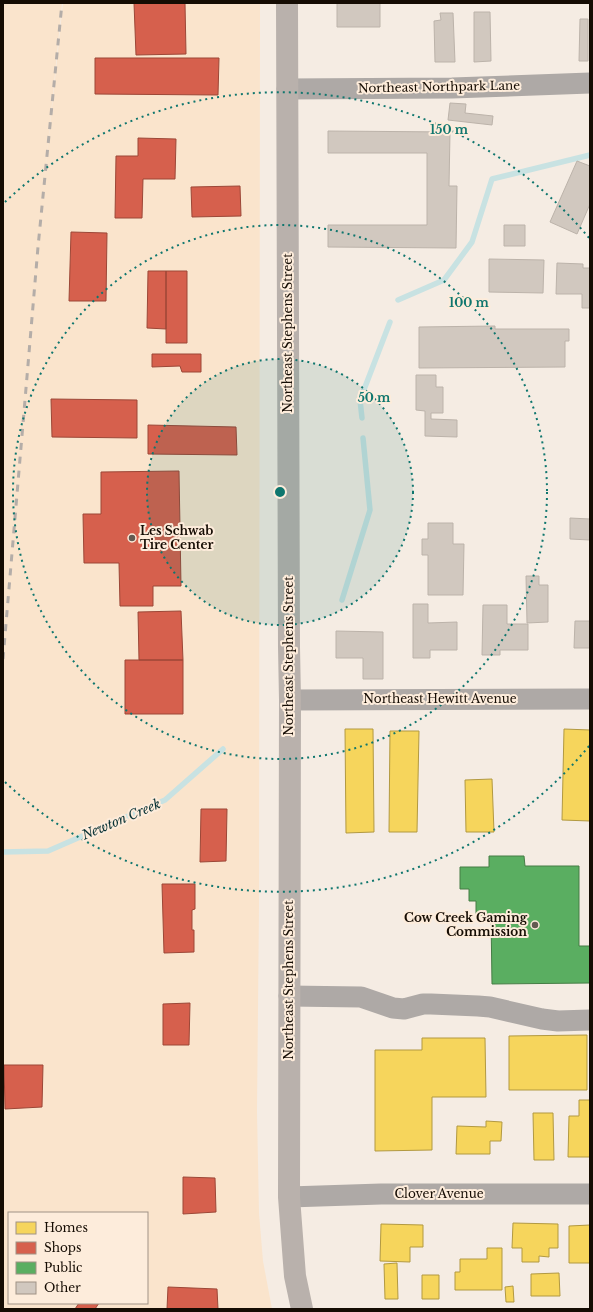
<svg xmlns="http://www.w3.org/2000/svg" width="593" height="1312" font-family="'Libre Baskerville',serif">
	<style>
		.built { fill: #fae4cc; fill-rule: evenodd }
		.homes { fill: #f6d55c; stroke: #b29941 }
		.shops { fill: #d6604d; stroke: #9c4737 }
		.public { fill: #5aae61; stroke: #457d45 }
		.lines { fill: none; stroke-linecap: round; stroke-linejoin: round }
		.stream { stroke: #c8e2e2; stroke-width: 5.5 }
		.building { fill: #d1c8bf; stroke: #bcb3aa }
		.minor { stroke: #aea9a6; stroke-width: 21 }
		.secondary { stroke: #b9b1ac; stroke-width: 22 }
		.rail { stroke: #b4ada8; stroke-width: 3; stroke-dasharray: 7 7; stroke-linecap: butt }
		.ring { fill: none; stroke: #0f766e; stroke-width: 2; stroke-dasharray: 2 4 }
		.poi-dot { fill: #635a51; stroke: #fdecdb; stroke-width: 1.5 }
		.labels { text-anchor: middle; stroke-width: 4; stroke-linejoin: round; paint-order: stroke }
		.street-label { font-size: 12px; fill: #150c03; stroke: #fdecdb }
		.poi-label { font-size: 12px; font-weight: bold; fill: #150c03; stroke: #fdecdb; text-anchor: start }
		.water-label { font-size: 13px; font-style: italic; fill: #073134; stroke: #fdecdb }
		.centre { fill: #0f766e; stroke: #fdecdb; stroke-width: 2 }
		.ring-label { font-size: 12px; text-anchor: middle; font-weight: bold; fill: #0f766e; stroke: #fdecdb; stroke-width: 4; stroke-linejoin: round; paint-order: stroke }
	</style>
	<rect width="100%" height="100%" fill="#f5ece3"/>
	<path class="built" d="M3,3H62L44,184L63,3H260L259,905L257,1112L259,1213L263,1261L272,1309H3ZM9,1213H147V1303H9Z"/>
	<path class="homes" d="M345,729H373L374,832L346,833Z
		M564,729L590,730V821L562,820Z
		M390,731H419L417,832H389Z
		M492,779L494,832H466L465,780Z
		M587,1035V1090H509V1036Z
		M422,1038H485L486,1097H432V1150L375,1151V1050H422Z
		M579,1100H590V1157H568L569,1116H579Z
		M533,1113H553L554,1160H534Z
		M486,1121L502,1122L501,1141H490V1154H456L457,1126L486,1127Z
		M513,1223L558,1224V1248H549V1257L539,1256V1262H522V1248H512Z
		M381,1224L423,1225V1247H410V1262L380,1261Z
		M590,1225V1263H569V1226Z
		M487,1248H502V1290H455V1272H460V1259H487Z
		M397,1263L398,1299H385L384,1264Z
		M559,1273L560,1296H531V1274Z
		M422,1275H439V1299H422Z
		M513,1286L514,1302H506L505,1287Z"/>
	<path class="shops" d="M134,3H185L186,54L136,55Z
		M95,58H219L218,95L95,94Z
		M138,138L176,139L175,179H143L142,218H115L116,156H138Z
		M240,186L241,216L192,217L191,187Z
		M71,232L107,233L106,301H69Z
		M148,271H166V329L147,328Z
		M166,271H187V343H166Z
		M152,354H201V372H182L180,366L152,367Z
		M51,399L137,400V438L52,437Z
		M148,425L236,427L237,455L148,454Z
		M179,471L181,586H153V606H120L119,563H84L83,514H101V472Z
		M181,611L183,660H139L138,612Z
		M125,660H183V714H125Z
		M201,809H227L226,861L200,862Z
		M162,884H195V909L192,910V930H194V952L164,953Z
		M190,1003L189,1045H163V1004Z
		M4,1065H43L42,1107L5,1109Z
		M183,1177L215,1178L216,1212L183,1214Z
		M168,1287L217,1289L218,1309H167Z
		M79,1303H99L95,1309H75Z"/>
	<path class="public" d="M489,856H524L525,866H579V946H590V983L492,984L491,916H476V901H469V889H460V867H489Z"/>
	<g class="lines">
		<path class="stream" d="M398,300L444,280L472,242L492,179L590,155
			M362,418L360,400L390,322
			M342,600L370,510L363,438
			M3,852L48,851L165,800L223,749"/>
	</g>
	<path class="building" d="M337,3H380V27H337Z
		M474,12H490L491,61L474,62Z
		M440,13H453L455,62H435L434,21L441,20Z
		M580,19H588V61H579Z
		M450,103L466,104L465,113L493,116L492,125L448,120Z
		M328,131L450,132L449,186H457L456,248L328,247V225H427V153H328Z
		M577,161L590,166V204L577,234L550,222Z
		M504,225H525V246H504Z
		M489,259L544,260L543,293L489,292Z
		M557,263L583,264V268H590V308H582V294H556Z
		M495,326V329H569V341H565V367L419,368V327Z
		M416,375H436V387H443V413H431V419L457,420V437L425,436V411L416,410Z
		M570,518L590,519V540L570,539Z
		M428,523H453V544H464L463,595H428V555H422V539H428Z
		M526,576H539V585H548V622L527,623Z
		M413,604H428V623L457,622V650H430V658H413Z
		M483,605H507V624H528V650H500V655H482Z
		M575,621H590V648H574Z
		M336,631L383,632V679H363V658H336Z"/>
	<g class="lines">
		<path class="minor" d="M287,89L452,88L590,83
			M290,700L590,699
			M289,996L361,997L393,1008L404,1009L423,1004H431L478,1006L490,1007L542,1019L558,1021L590,1020
			M289,1197L381,1194H590"/>
		<path class="secondary" d="M287,3L289,647L290,700L289,1197L295,1276L302,1309"/>
		<path class="rail" d="M3,659L38,247L62,3"/>
	</g>
	<circle cx="280" cy="492" r="133" fill="#0f766e" fill-opacity=".12"/>
	<g class="ring">
		<circle cx="280" cy="492" r="133"/>
		<circle cx="280" cy="492" r="267"/>
		<path d="M589 746A400 400 0 0 1 5 782M5 202A400 400 0 0 1 589 238"/>
	</g>
	<g class="poi-dot">
		<circle cx="132" cy="538" r="4"/>
		<circle cx="535" cy="925" r="4"/>
	</g>
	<g class="labels">
		<g class="street-label">
			<text transform="translate(439 87) rotate(-1)" y="4">Northeast Northpark Lane</text>
			<text transform="translate(288 333) rotate(-90)" y="4">Northeast Stephens Street</text>
			<text transform="translate(289 656) rotate(-90)" y="4">Northeast Stephens Street</text>
			<text x="440" y="703">Northeast Hewitt Avenue</text>
			<text transform="translate(289 980) rotate(-90)" y="4">Northeast Stephens Street</text>
			<text x="439" y="1198">Clover Avenue</text>
		</g>
		<g class="poi-label">
			<text x="140" y="535">Les Schwab<tspan x="140" dy="14">Tire Center</tspan></text>
			<text x="527" y="922" text-anchor="end">Cow Creek Gaming<tspan x="527" dy="14">Commission</tspan></text>
		</g>
		<g class="water-label">
			<text transform="translate(121 819) rotate(-23)" y="5">Newton Creek</text>
		</g>
	</g>
	<circle cx="280" cy="492" r="6" class="centre"/>
	<g class="ring-label">
		<text x="449" y="134">150 m</text>
		<text x="469" y="307">100 m</text>
		<text x="374" y="402">50 m</text>
	</g>
	<rect width="593" height="1312" fill="none" stroke="#150c03" stroke-width="8"/>
	<rect x="8" y="1212" width="140" height="92" fill="#fdecdb" stroke="#a09285"/>
	<rect x="16" y="1222" width="20" height="12" fill="#f6d55c" stroke="#a09285"/>
	<text x="44" y="1232" font-size="12" fill="#150c03">Homes</text>
	<rect x="16" y="1242" width="20" height="12" fill="#d6604d" stroke="#a09285"/>
	<text x="44" y="1252" font-size="12" fill="#150c03">Shops</text>
	<rect x="16" y="1262" width="20" height="12" fill="#5aae61" stroke="#a09285"/>
	<text x="44" y="1272" font-size="12" fill="#150c03">Public</text>
	<rect x="16" y="1282" width="20" height="12" fill="#d1c8bf" stroke="#a09285"/>
	<text x="44" y="1292" font-size="12" fill="#150c03">Other</text>
</svg>
